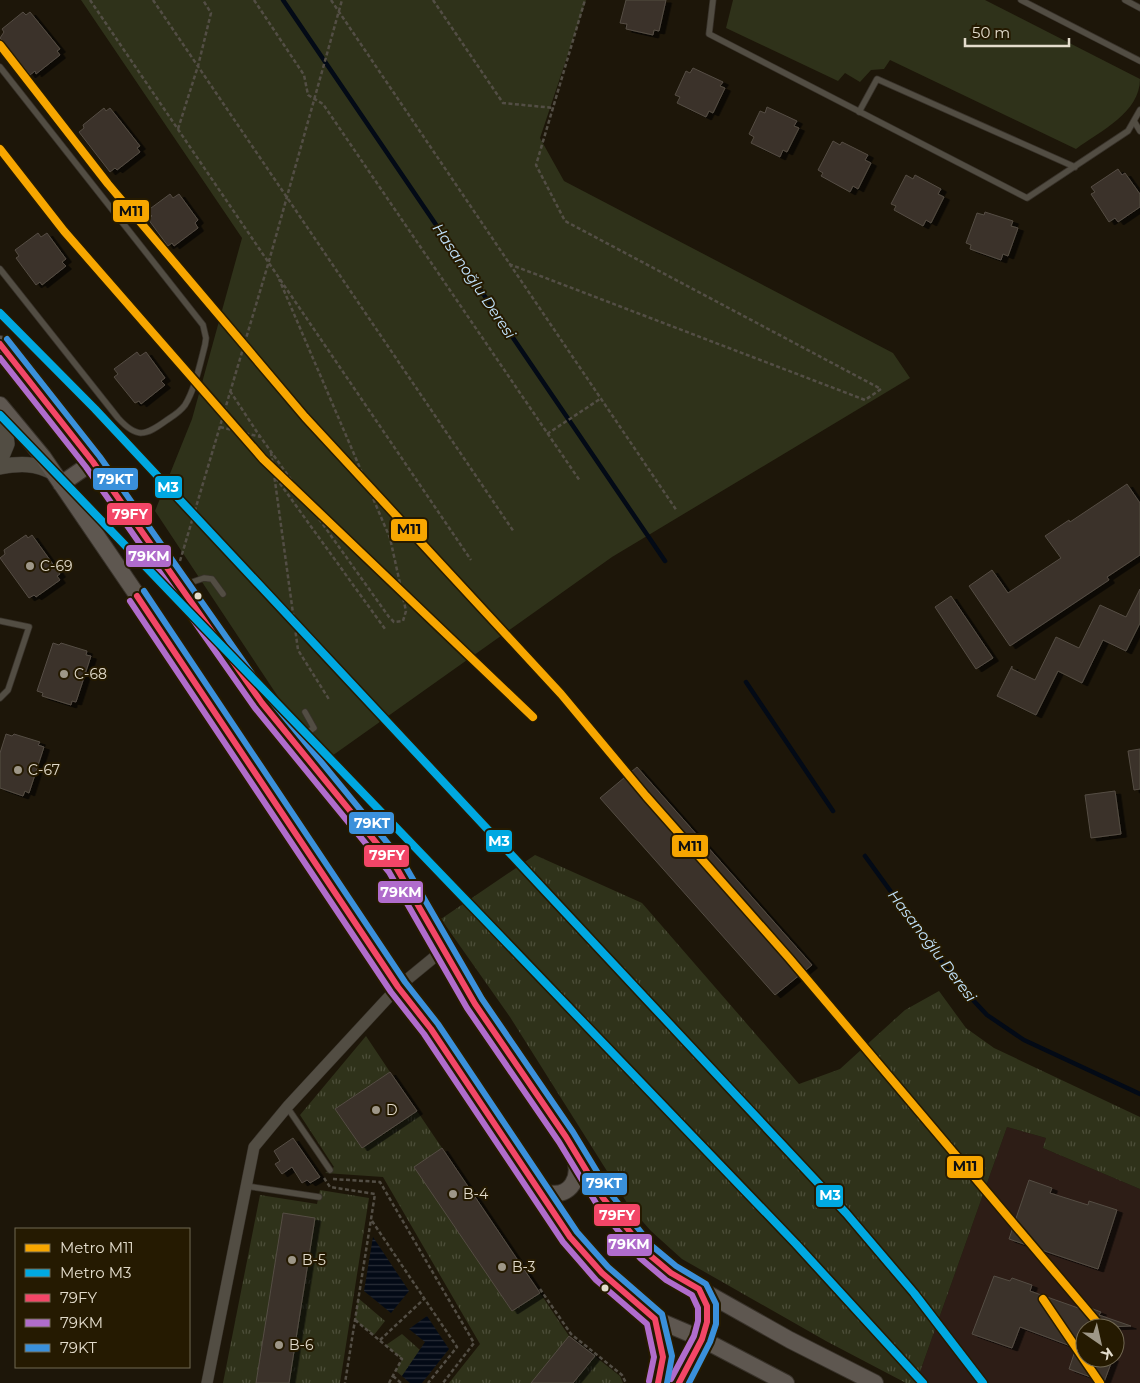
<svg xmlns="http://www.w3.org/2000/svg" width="1140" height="1383" font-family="Montserrat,sans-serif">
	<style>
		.education { fill: #2d1d16; fill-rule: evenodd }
		.grass { fill: url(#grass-tufts) }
		.green { fill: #2f321a }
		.water { fill: url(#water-rules) }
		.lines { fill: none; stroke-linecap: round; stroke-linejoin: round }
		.stream { stroke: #030a16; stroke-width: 4.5 }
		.building { fill: #3a3229; stroke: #554d44; filter: url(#shadow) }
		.lane-casing { stroke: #38322a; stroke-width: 7 }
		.street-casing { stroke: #38322a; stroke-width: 12 }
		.secondary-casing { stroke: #38322a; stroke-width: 16 }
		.primary-casing { stroke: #38322a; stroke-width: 18 }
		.path { stroke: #534e45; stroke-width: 2.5; stroke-dasharray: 4 2.5; stroke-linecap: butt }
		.lane { stroke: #524d43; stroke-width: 5.5 }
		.street { stroke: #524d43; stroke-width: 11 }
		.secondary { stroke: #524d43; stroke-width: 15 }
		.primary { stroke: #5e5750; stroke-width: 16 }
		.bus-1-casing { stroke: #251a01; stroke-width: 10 }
		.bus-2-casing { stroke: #251a01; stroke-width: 10 }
		.bus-3-casing { stroke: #251a01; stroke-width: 10 }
		.bus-1 { stroke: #f34667; stroke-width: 6 }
		.bus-2 { stroke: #b06ccc; stroke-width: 6 }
		.bus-3 { stroke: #3a90db; stroke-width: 6 }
		.metro-1-casing { stroke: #251a01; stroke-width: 11 }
		.metro-2-casing { stroke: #251a01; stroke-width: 11 }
		.metro-1 { stroke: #f7a600; stroke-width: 8 }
		.metro-2 { stroke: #00a8e1; stroke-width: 8 }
		.poi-dot { fill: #9e9788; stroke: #251a01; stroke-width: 2 }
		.bus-dot { fill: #e3dccc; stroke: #251a01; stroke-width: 2 }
		.labels { text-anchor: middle; stroke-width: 4; stroke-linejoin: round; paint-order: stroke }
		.poi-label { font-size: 14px; fill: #e3dccc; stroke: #251a01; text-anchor: start }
		.water-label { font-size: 15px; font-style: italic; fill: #c3e4fe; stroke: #251a01 }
		.line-badge { stroke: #251a01; stroke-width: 2 }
		.badge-label { font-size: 14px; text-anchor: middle; font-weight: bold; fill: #fff }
		.pale-badge-label { font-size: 14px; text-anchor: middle; font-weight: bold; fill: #111 }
	</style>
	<defs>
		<pattern id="grass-tufts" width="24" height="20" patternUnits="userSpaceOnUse" patternTransform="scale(1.25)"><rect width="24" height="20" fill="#2f321a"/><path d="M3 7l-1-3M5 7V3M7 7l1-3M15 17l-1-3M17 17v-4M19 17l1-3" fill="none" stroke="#4d4f3a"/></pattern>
		<pattern id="water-rules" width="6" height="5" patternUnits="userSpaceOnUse" patternTransform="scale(1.25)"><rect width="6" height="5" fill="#030a16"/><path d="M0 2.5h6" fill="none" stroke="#282d37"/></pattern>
		<filter id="shadow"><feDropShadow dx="5.5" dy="3" stdDeviation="0" flood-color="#0009"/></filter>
	</defs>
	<rect width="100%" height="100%" fill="#1d1609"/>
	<path class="education" d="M1007,1127L1046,1138L1043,1148L1140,1189V1383H916ZM1085,1328H1115V1358H1085Z"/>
	<path class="grass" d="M535,855L642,903L799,1084L840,1069L905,1010L939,991L966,1028L994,1048L1140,1117V1189L1043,1148L1046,1138L1007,1127L916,1383H906L826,1341L682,1259L651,1231L629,1206L510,1017L441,919Z
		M366,1036L390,1072L335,1109L362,1148L417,1111L442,1148L415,1167L512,1311L540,1293L569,1336L620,1376L623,1383H449L480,1344L383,1177L325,1173L334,1167L300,1115Z
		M320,1190L369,1198L340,1383H223L260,1195L317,1204Z
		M358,1298L385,1321L374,1335L355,1320Z
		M402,1334L420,1350L402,1376L396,1371L402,1359L386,1345Z"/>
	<path class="green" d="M81,0H586L540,138L564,181L893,353L910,378L612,557L322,763L155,511L192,419L242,238Z
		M733,0H985L1140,79C1140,113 1100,131 1076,149L890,60L884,69L871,70L860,82L845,73L838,81L726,28Z"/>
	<path class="water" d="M373,1237L409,1291L391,1313L364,1291Z
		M427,1316L449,1349L422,1383H410L402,1376L425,1342L409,1329Z"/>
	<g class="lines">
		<path class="stream" d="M283,0L665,561
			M746,682L833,811
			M865,856L958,984L987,1015L1024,1040L1140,1094"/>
	</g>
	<path class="building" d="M626,0H666L659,31L654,30L653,35L626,29L627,24L620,23Z
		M23,12L26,15L30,12L60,49L57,51L60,55L36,74L35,71L30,75L0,38L4,32L2,29Z
		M693,68L723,82L720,86L725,88L713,113L709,111L706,117L677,103L680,97L675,95L686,71L690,73Z
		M767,107L797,121L794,126L799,128L787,152L783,150L780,157L751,143L754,137L749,134L760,111L765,113Z
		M104,108L106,111L110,108L140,146L137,148L140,152L117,170L115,168L110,172L79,132L84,128L83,125Z
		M833,141L840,145L842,142L868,155L865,160L871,163L858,189L853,186L850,192L821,176L823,173L818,170Z
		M1118,169L1122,175L1125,173L1140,194V207L1118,222L1115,218L1109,222L1091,194L1095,192L1091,187Z
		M906,175L913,179L915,175L941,189L938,194L944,197L931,223L926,220L923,226L894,210L896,206L891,204Z
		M170,194L173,198L179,194L198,220L195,223L198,228L174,246L172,243L168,246L148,219L152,216L147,211Z
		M985,212L1013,221L1011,226L1018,228L1008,256L1003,254L1001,260L970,249L971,245L966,243L977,213L984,215Z
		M38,233L41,237L47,233L66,259L62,262L66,266L42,285L40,282L36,285L16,258L19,256L15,250Z
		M137,352L140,356L146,352L165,378L161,381L165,385L141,404L139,401L135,403L114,377L118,374L114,369Z
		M1127,484L1140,503V555L1107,577L1109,580L1010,646L969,586L992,570L1008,593L1061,558L1045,536L1069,520L1070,522Z
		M26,535L28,538L32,535L60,574L57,576L60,580L36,597L34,595L29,598L0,558L5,554L4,550Z
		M1140,589V623L1126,651L1103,640L1082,683L1058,671L1036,715L997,696L1012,666V669L1035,680L1056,637L1079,648L1100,605L1126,617Z
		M951,596L993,658L976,669L935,607Z
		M53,643L59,645L61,643L87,651L86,655L91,656L76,702L72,701L71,705L42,696L43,693L37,691Z
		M6,734L12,736L14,734L40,742L38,745L44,747L29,793L25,791L23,796L0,788V753Z
		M1140,749V789L1134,790L1128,751Z
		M637,767L812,965L775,995L600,798Z
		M1115,791L1121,834L1091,838L1085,795Z
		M390,1072L417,1111L362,1148L335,1109Z
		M293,1138L320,1177L310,1183L307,1180L302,1183L292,1167L282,1174L275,1164L280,1161L274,1151Z
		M442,1148L540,1293L512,1311L414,1167Z
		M1029,1180L1052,1188L1050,1193L1088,1205L1089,1201L1117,1210L1098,1269L1009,1239Z
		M283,1213L315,1218L289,1383H256Z
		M994,1276L1010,1281L1012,1278L1032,1285L1030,1291L1081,1309L1082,1305L1101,1312L1099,1315L1131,1326L1085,1328V1358H1113L1104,1382L1069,1369L1076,1348L1020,1327L1012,1348L972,1334Z
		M569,1336L595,1356L573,1383H531Z"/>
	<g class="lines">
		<defs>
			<path id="lane" d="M713,0L709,34L1027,198L1128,131L1140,110
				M1021,0L1140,61
				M1125,0L1140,8
				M0,67L203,325L206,338L205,345C200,364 195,389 185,405C180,412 173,416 167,420C145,436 137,439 118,418L0,269
				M859,112L877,79L1075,167
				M1134,121L1140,131
				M181,586L204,578L212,579L223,594
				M0,621L29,627L8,690L0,698
				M295,741L314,728L305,712
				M287,1107L330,1170
				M246,1186L319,1197"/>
			<path id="street" d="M207,1383L254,1147L288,1106L398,987L443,950"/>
			<path id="secondary" d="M0,461L7,444L3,409
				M0,467C20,463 36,463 54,473
				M655,1319L663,1357L658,1383
				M679,1383C691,1361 712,1334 707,1307C706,1301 702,1295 699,1289"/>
			<path id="primary" d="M0,344L93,462L262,703L375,839L396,867L475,1004L566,1137L603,1198L629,1233L646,1252L671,1273L790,1340L875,1383
				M0,405L43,457L210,702L398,987L431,1029L532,1184L583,1254L655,1319L702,1339L786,1383
				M61,484L93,462
				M534,1185C539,1187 544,1192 548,1193C571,1198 582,1176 574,1157"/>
		</defs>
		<use href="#lane" class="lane-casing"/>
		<use href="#street" class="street-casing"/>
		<use href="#secondary" class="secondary-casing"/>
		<use href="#primary" class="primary-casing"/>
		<path class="path" d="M90,0L471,560
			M153,0L514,532
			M254,0L304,75L308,95L323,104L580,481
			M331,0L677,511
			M433,0L503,103L554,108
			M178,129L198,66L211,13L203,0
			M509,264L865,400L881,389L565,221L536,165L585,0
			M230,391L257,432L389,617L394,622L403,621L406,611L390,538L279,279
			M220,427L261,437
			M547,434L600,399
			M271,452L298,650L330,701
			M276,478L385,629
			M180,561L269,261L342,0
			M324,1178L330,1187L375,1194L345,1383
			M333,1179L380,1182L474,1343L443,1383
			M372,1221L457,1347L428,1383
			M540,1289L571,1334L622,1375L626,1383
			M355,1320L402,1359L389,1383
			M380,1340L424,1299
			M393,1376L401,1383"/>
		<use href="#lane" class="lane"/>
		<use href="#street" class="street"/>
		<use href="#secondary" class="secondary"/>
		<use href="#primary" class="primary"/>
		<defs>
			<path id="bus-1" d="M0,344L93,462L262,703L396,867L475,1004L566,1137L603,1198L646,1252L671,1273L699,1289L707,1306V1322L702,1339L679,1383
				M137,596L398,987L431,1029L570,1237L602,1273L655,1319L663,1357L658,1383"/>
			<path id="bus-2" d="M0,358L86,467L255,708L389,872L467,1008L559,1142L596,1203L640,1258L666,1280L692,1295L698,1308V1321L694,1336L671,1379
				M130,601L391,992L424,1034L563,1242L596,1280L647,1324L654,1357L649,1381"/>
			<path id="bus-3" d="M7,339L100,457L269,698L403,862L482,999L573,1132L610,1193L652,1246L676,1266L706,1284L716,1304V1324L710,1342L689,1383
				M144,591L405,982L438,1024L577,1232L608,1267L662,1314L672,1356L667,1383"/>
		</defs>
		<use href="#bus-1" class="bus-1-casing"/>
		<use href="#bus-2" class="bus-2-casing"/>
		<use href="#bus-3" class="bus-3-casing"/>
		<use href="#bus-1" class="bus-1"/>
		<use href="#bus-2" class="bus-2"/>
		<use href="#bus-3" class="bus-3"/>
		<defs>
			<path id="metro-1" d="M0,45L108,184L305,417L561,694L646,796L789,958L1102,1328
				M0,149L64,231L263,459L533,717
				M1043,1299L1100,1383"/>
			<path id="metro-2" d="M0,313L95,409L846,1213L914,1293L983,1383
				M0,415L796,1244L923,1383"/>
		</defs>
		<use href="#metro-1" class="metro-1-casing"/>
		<use href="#metro-2" class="metro-2-casing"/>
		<use href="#metro-1" class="metro-1"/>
		<use href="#metro-2" class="metro-2"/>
	</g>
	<g class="poi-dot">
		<circle cx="30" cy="566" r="5"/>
		<circle cx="64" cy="674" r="5"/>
		<circle cx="18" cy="770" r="5"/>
		<circle cx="376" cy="1110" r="5"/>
		<circle cx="453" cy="1194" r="5"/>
		<circle cx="292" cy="1260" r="5"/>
		<circle cx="502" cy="1267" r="5"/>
		<circle cx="279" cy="1345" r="5"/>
	</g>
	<g class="bus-dot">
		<circle cx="198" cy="596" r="4.5"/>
		<circle cx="605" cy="1288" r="4.5"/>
	</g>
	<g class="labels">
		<g class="poi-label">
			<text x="40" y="571">C-69</text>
			<text x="74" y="679">C-68</text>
			<text x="28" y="775">C-67</text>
			<text x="386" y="1115">D</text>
			<text x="463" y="1199">B-4</text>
			<text x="302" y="1265">B-5</text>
			<text x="512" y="1272">B-3</text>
			<text x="289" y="1350">B-6</text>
		</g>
		<g class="water-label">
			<text transform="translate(474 281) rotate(56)" y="5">Hasanoğlu Deresi</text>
			<text transform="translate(932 946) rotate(53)" y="5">Hasanoğlu Deresi</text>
		</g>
	</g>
	<g class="line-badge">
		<rect x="112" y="199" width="38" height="24" rx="5" fill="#f7a600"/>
		<rect x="92" y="467" width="47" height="24" rx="5" fill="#3a90db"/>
		<rect x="154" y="475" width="29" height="24" rx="5" fill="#00a8e1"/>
		<rect x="106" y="502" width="47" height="24" rx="5" fill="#f34667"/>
		<rect x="390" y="518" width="38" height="24" rx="5" fill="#f7a600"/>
		<rect x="125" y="544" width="47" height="24" rx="5" fill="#b06ccc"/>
		<rect x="348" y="811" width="47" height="24" rx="5" fill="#3a90db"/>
		<rect x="485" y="829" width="28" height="24" rx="5" fill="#00a8e1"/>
		<rect x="671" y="834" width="38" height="24" rx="5" fill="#f7a600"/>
		<rect x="363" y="844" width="47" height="24" rx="5" fill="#f34667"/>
		<rect x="377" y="880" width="47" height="24" rx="5" fill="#b06ccc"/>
		<rect x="946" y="1155" width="38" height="24" rx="5" fill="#f7a600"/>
		<rect x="581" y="1172" width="47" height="24" rx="5" fill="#3a90db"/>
		<rect x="815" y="1184" width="29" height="24" rx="5" fill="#00a8e1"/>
		<rect x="593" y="1203" width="48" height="24" rx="5" fill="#f34667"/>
		<rect x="606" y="1233" width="47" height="24" rx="5" fill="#b06ccc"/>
	</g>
	<g class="badge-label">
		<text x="115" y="484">79KT</text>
		<text x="168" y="492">M3</text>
		<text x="130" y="519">79FY</text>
		<text x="149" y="561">79KM</text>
		<text x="372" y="828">79KT</text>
		<text x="499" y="846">M3</text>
		<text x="387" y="860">79FY</text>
		<text x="401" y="897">79KM</text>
		<text x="604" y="1188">79KT</text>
		<text x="830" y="1200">M3</text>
		<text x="617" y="1220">79FY</text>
		<text x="629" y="1249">79KM</text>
	</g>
	<g class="pale-badge-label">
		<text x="131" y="216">M11</text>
		<text x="409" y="534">M11</text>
		<text x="690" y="851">M11</text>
		<text x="965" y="1171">M11</text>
	</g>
	<rect x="15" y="1228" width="175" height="140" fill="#251a01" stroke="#716852"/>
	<rect x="25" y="1244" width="25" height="8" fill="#f7a600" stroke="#716852"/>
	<text x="60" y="1253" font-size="15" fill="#e3dccc">Metro M11</text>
	<rect x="25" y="1269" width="25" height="8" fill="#00a8e1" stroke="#716852"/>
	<text x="60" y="1278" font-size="15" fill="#e3dccc">Metro M3</text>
	<rect x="25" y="1294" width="25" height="8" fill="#f34667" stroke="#716852"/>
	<text x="60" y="1303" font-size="15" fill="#e3dccc">79FY</text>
	<rect x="25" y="1319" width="25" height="8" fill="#b06ccc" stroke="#716852"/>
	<text x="60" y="1328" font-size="15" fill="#e3dccc">79KM</text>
	<rect x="25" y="1344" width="25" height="8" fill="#3a90db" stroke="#716852"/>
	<text x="60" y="1353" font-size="15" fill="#e3dccc">79KT</text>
	<g transform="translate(1100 1343) rotate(146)"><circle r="24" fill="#251a01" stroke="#716852"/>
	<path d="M0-4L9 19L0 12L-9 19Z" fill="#9e9788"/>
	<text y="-8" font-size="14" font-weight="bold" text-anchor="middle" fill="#e3dccc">K</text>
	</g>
	<path d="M965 38v8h104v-8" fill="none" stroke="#e3dccc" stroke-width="2.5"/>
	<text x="972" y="38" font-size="15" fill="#e3dccc" stroke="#251a01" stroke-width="4" paint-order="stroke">50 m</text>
</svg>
